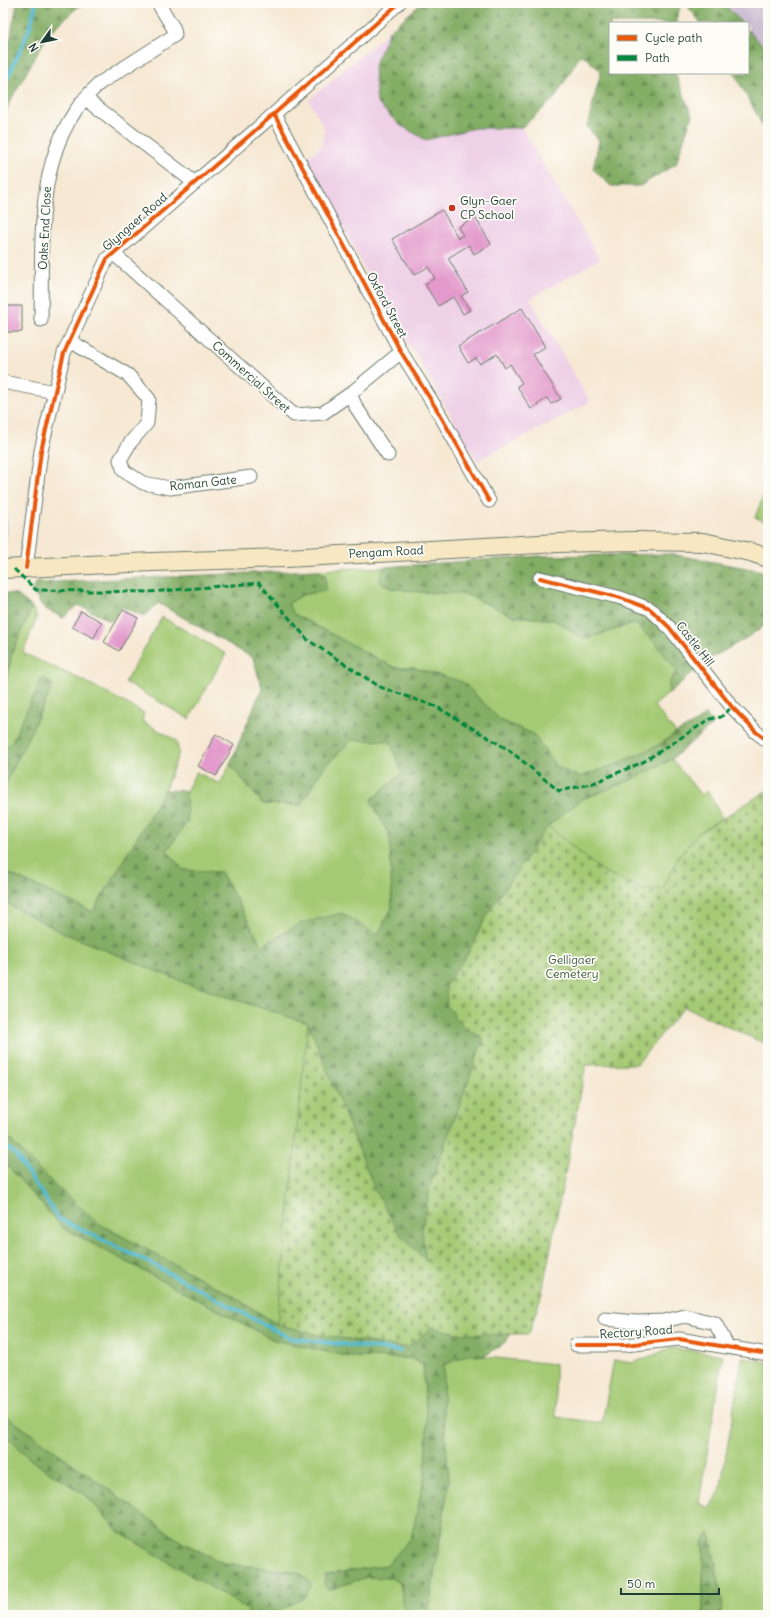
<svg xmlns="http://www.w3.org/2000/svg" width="771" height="1618" font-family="Delius,sans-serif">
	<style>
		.built { fill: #eed0e7 }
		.industrial { fill: #ccbed3 }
		.green { fill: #a5ca74; stroke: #628454 }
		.forest { fill: url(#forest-firs); stroke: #52764d }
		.cemetery { fill: url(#cemetery-stones); stroke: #628454 }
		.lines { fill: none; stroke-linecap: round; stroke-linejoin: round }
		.stream { stroke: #51b9cf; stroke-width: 4 }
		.building { fill: #e399cc }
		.minor-casing { stroke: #6a796c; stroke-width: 15 }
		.secondary-casing { stroke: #6a796c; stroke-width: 20 }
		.minor { stroke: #fff; stroke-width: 13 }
		.secondary { stroke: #f7e8c3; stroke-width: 18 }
		.quiet { stroke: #00873e; stroke-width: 3; stroke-dasharray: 6 3; stroke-linecap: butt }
		.cycleway-casing { stroke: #fdfcf7; stroke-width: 6 }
		.cycleway { stroke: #e8590c; stroke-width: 4 }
		.poi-dot { fill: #c8321e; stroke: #fdfcf7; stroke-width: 1.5 }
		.labels { text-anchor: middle; stroke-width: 3.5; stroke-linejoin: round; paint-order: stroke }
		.poi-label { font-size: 12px; fill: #1f3d34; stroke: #fdfcf7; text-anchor: start }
		.street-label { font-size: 12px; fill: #1f3d34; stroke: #fdfcf7 }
		.park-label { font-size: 12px; fill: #406044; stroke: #fdfcf7 }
	</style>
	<defs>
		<pattern id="forest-firs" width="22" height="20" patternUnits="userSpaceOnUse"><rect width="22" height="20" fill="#84ae66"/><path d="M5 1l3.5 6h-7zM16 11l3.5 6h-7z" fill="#6b8f55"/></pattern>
		<pattern id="cemetery-stones" width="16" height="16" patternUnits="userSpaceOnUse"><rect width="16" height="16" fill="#a5ca74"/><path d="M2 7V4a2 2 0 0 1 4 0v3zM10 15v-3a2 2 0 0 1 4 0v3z" fill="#86a560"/></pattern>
	</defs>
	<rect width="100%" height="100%" fill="#fdfcf7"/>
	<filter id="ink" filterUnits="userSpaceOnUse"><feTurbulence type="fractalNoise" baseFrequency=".025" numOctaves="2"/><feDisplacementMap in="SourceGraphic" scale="8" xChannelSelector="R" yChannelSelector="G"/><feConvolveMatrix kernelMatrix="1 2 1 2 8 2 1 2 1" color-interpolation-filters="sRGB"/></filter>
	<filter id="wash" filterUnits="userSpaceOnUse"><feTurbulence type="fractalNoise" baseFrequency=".012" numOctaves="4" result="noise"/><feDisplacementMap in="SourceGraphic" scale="16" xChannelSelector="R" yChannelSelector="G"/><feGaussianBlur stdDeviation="0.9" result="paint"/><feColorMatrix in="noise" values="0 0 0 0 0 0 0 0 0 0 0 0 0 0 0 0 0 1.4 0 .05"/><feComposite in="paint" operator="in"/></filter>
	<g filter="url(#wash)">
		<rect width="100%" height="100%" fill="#f6e8d3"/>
		<path class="built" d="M422,3H447L600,259L530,299L590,402L477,461L415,353L392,323L308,158L322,145L324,128L309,100Z"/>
		<path class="industrial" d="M723,3H768V49L761,44L748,30V23H742Z"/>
		<path class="green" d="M768,484V523L755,517Z
			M384,567L380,581L391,588L421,592L465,594L514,616L554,620L585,639L634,623L654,641L677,671L670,681L668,694L654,706L676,733C648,755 613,766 579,777L557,767L533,734L500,720L463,682L414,668H395L294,614L288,604L302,595L326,590L325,574L315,570Z
			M32,607L37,617L23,653L88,683L144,713L142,721L176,740L179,752L165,790L93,912L3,871V789L53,686L42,678L13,740L3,750V696L12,653Z
			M162,617L226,654L189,719L125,682Z
			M352,739L390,741L402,773L372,800L390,837L392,908L377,935L301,923L262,946L221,872L183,870L167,851L187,822L186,791L196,772L220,784L230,764L263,804L301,805L324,767Z
			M672,759L701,795L708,791L722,818L697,834L679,856L663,889L644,890L602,871L548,826L582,799L631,780Z
			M3,901L59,931L188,984L308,1023L277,1324L226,1292L101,1225L57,1187L3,1133Z
			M3,1161L63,1228L274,1340L350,1357L409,1358L423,1365L427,1421L425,1476L411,1538L387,1565L325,1575L328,1589L367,1577L391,1578L400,1583L405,1615H270L299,1572L223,1563L183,1543L9,1418L3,1412Z
			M672,1348L723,1355L699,1503L709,1508L720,1491L742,1358L768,1362V1615H721L722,1600L709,1533L703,1541V1615H428L449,1481L443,1408L444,1364L467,1355L555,1364L556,1417L602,1423L614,1360L632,1363Z
			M3,1434L34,1462L87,1496L119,1532L249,1610L246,1615H3Z"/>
		<path class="forest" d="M17,3H89L79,6L49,33L9,103L3,122V67L7,56Z
			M422,3H681L676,23H610V73H675L692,115L676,164L640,186H611L593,169L599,140L587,127L601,71L581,54L554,99L521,128H475L426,140L400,125L377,103L374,66L389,31Z
			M685,3H723L742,23H701Z
			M748,30L761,44L768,49V135L734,73H748Z
			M671,554L768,572V623L748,637L706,661L668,694L670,681L677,671L654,641L634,623L585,639L554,620L514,616L465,594L421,592L391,588L379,581L384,567L538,556Z
			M315,570L325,574L326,590L302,595L288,604L294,614L395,668H414L463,682L500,720L533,734L557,767L579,777L619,763L663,743L676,733L696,722L706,714L713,724L672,759L631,780L582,799L548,826L488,913L467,955L446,985L464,1028L484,1037L431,1183L422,1229L426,1261L401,1236L375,1190L308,1023L188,984L59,931L3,901V871L93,912L165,790L186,791L187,822L167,851L183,870L221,872L262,946L301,923L342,913L377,935L392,908L390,837L371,800L402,773L390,741L352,740L324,767L301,805L263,804L230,764L262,688L253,658L158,603L144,616L122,607L111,621L78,605L63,618L44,608L32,592L35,583Z
			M3,593L16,594L32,607L12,653L3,696Z
			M42,677L53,685L3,789V750L13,740Z
			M3,1133L57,1187L101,1225L226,1292L277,1324L315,1334L407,1348L432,1326L511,1334L505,1342L485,1356L467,1355L444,1365L443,1408L449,1481L428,1615H405L400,1583L391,1578L367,1577L328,1590L324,1586L325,1575L387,1565L411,1538L425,1476L427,1421L423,1365L409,1358L350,1357L274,1340L63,1228L3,1161Z
			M3,1412L9,1418L183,1543L223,1563L299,1572L312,1584L303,1599L270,1615H246L249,1610L119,1532L87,1496L34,1462L3,1434Z
			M710,1533L722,1600L721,1615H703V1541Z"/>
		<path class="cemetery" d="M768,790V1045L684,1007L637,1064L586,1065L542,1293L529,1334H462L432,1327L407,1348L315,1334L277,1324L308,1023L375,1190L401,1236L426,1261L422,1229L431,1183L484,1038L464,1028L447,1006L446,985L467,955L488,913L548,826L602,871L644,890L663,889L679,856L697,834Z"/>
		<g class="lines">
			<path class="stream" d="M3,88L29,30L36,3
				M3,505L5,526L3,557
				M3,1144L15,1154L59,1219L150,1263L289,1338L400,1351"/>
		</g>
		<g id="blocks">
			<path class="building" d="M442,210L458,238L463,235L458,227L475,217L491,244L474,254L469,245L448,258L468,292L461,296L470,310L463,314L453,297L438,306L425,284L435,278L428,267L414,275L392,239Z
				M6,306H22V332H6Z
				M522,308L545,347L533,354L561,399L551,404L547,398L531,409L517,386L522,383L510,364L505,368L497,354L480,364L476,358L468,363L458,346Z
				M123,610L138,618L119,651L104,642Z
				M81,611L102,622L94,638L72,627Z
				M216,734L234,745L216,776L198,766Z"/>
		</g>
	</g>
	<g filter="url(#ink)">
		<use href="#blocks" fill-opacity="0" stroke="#6a796c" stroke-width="1"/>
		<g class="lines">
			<defs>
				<path id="minor" d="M85,98L195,183
					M274,114L401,352L439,413L489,501
					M113,253L294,415L323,413L350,394L401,352
					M41,320C43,237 32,143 100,83L175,35L174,29L158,3
					M70,341L128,375L149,399L147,423L130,443L120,460L124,471L143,483L170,488L251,477
					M3,382L55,392
					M350,394L356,407L388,455
					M26,568L41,451L64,353L107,259L274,114L399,3
					M540,578L621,598L650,609L669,627L732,707L756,732L768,741
					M605,1319L636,1322L664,1321L685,1316L715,1323L728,1347
					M576,1345H625L679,1339L768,1354"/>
				<path id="secondary" d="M3,569L152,562L286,558L558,543L633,541L703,542L750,552L768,558"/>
			</defs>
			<use href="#minor" class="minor-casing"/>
			<use href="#secondary" class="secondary-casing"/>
			<use href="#minor" class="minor"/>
			<use href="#secondary" class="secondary"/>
			<path class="quiet" d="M14,569L36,590L148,592L259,583L308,640L380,687L437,707L509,750L559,791L591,784L643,762L710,719L721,717L732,707"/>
			<defs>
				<path id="cycleway" d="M274,114L401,352L439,413L489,501
					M26,568L41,451L64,353L107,259L274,114L399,3
					M540,578L621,598L650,609L669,627L732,707L756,732L768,741
					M576,1345H625L679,1339L768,1354"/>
			</defs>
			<use href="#cycleway" class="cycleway-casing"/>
			<use href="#cycleway" class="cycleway"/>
		</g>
	</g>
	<circle class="poi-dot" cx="452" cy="208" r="4"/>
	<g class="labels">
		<g class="poi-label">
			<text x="460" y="205">Glyn-Gaer<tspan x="460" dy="14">CP School</tspan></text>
		</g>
		<g class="street-label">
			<text transform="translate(135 222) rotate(-41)" y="4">Glyngaer Road</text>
			<text transform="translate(45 228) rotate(-87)" y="4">Oaks End Close</text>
			<text transform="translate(387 305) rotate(62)" y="4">Oxford Street</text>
			<text transform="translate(251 377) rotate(42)" y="4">Commercial Street</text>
			<text transform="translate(203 483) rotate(-6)" y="4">Roman Gate</text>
			<text transform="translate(386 552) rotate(-3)" y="4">Pengam Road</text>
			<text transform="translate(695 644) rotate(52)" y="4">Castle Hill</text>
			<text transform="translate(636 1332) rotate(-4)" y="4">Rectory Road</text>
		</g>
		<g class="park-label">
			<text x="572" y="964">Gelligaer<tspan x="572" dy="14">Cemetery</tspan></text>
		</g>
	</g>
	<rect width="771" height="1618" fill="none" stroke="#fdfcf7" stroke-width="16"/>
	<rect x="609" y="22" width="140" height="52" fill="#fdfcf7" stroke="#a4b0a9"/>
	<rect x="617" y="35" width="20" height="6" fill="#e8590c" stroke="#a4b0a9"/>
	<text x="645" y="42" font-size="12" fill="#1f3d34">Cycle path</text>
	<rect x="617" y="55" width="20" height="6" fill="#00873e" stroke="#a4b0a9"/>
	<text x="645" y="62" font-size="12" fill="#1f3d34">Path</text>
	<g transform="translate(42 42) rotate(237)" stroke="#fdfcf7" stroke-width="3" paint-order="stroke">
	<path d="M0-3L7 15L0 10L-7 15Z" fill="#1f3d34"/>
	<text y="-6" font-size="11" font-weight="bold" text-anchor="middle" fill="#1f3d34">N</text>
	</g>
	<path d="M621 1588v6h98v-6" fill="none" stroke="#1f3d34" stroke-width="2"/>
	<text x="627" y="1588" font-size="12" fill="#1f3d34" stroke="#fdfcf7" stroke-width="3" paint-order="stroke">50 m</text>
</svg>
